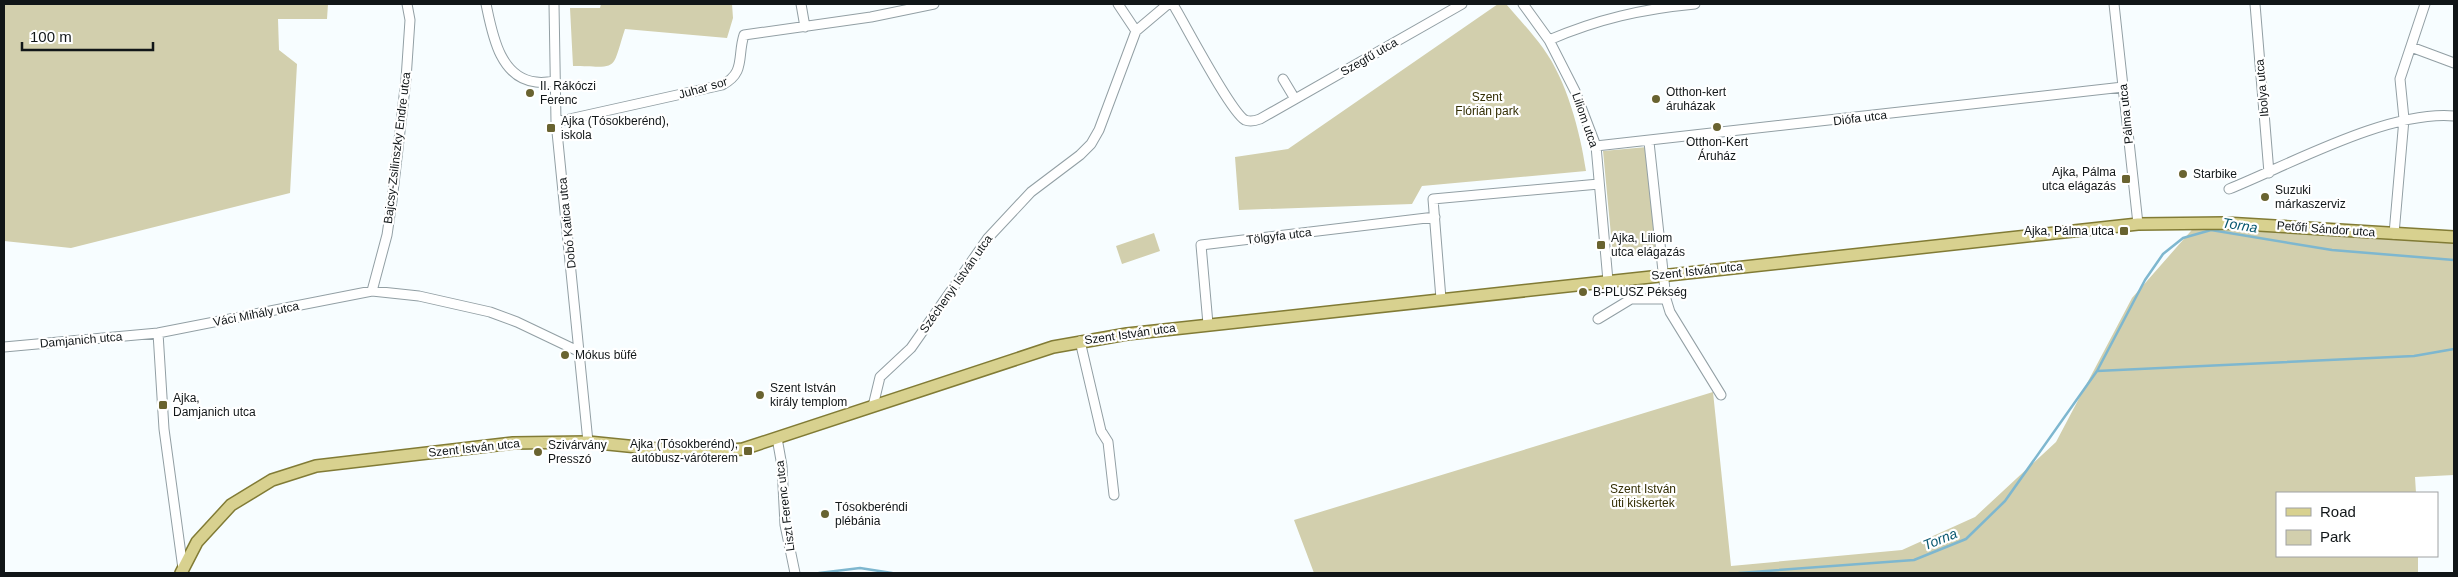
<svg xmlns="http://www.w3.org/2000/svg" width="2458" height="577" font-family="Helvetica,sans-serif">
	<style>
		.green { fill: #d2cfad }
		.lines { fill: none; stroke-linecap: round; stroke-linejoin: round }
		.stream { stroke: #7eb7cf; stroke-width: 2.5 }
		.minor-casing { stroke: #929fa4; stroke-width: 11 }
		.major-casing { stroke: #817b35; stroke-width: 14 }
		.minor { stroke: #fff; stroke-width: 9 }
		.major { stroke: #d8d18f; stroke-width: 11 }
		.poi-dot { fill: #696330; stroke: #fff; stroke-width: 2 }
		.labels { text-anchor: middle; stroke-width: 4.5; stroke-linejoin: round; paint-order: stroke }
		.street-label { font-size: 12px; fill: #111618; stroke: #fff }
		.poi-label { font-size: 12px; fill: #111618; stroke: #fff; text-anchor: start }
		.park-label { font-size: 12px; fill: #332e04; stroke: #fff }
		.water-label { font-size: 14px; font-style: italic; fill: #095870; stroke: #fff }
	</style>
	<rect width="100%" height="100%" fill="#f7fdff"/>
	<path class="green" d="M4,4H328L327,19H278L279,50L297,64L290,193L71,248L4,241Z
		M601,4H732L733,18L727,38L625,29C611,72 620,67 573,66L570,8H600Z
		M1498,4H1506C1518,18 1532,33 1543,48C1567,81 1580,131 1586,171L1422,186L1412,204L1239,210L1235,157L1288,149Z
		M1647,147L1657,252L1613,256L1603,151Z
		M2197,224L2454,238V475L2415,477L2416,493H2277V556H2418V573H1314L1294,520L1713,392L1731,566L1902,550L1975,517L2056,442L2132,298Z
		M1154,233L1160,251L1122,264L1116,246Z"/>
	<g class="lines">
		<path class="stream" d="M2097,371L2414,356L2454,349
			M819,573L860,568L892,573
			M1739,573L1914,560L1966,539L2005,501L2097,371L2145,280L2163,254L2183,238L2211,230L2332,250L2454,260"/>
		<defs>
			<path id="minor" d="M486,4C492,32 499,78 536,82C542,83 549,82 555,81
				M554,4L556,122L588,442
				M801,4L805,27
				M1118,4L1136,31
				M1171,4L1174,6C1186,26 1230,111 1245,120C1250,122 1255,121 1260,119L1462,4
				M1523,4L1549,40L1575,91L1596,146L1608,281
				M2114,4L2138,224
				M2255,4L2269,173
				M1549,40C1598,19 1642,9 1695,4
				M2411,47L2454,63
				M1283,79L1295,99
				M556,122L722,85C746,73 737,56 744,35L871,17L934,4
				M1649,142L1666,299L1670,312L1721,395
				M1596,146L2123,87
				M2229,189C2291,164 2389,110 2454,116
				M2394,234L2404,119L2400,79L2425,4
				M372,291L387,235L392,201L406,79L410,20L407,4
				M1441,299L1433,199L1599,184
				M1598,319L1631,299H1666
				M1208,324L1201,245L1435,217
				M158,333L164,429L183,569
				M1080,341L1101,431L1108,442L1114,495
				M4,347L158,333L372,291L419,296L490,312L517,322L580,352
				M873,406L880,377L911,348L988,238L1031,192L1080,155L1091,144L1099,130L1136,31L1168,4
				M777,438L782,466L785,525L795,573"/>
			<path id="major" d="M181,573L197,542L231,505L272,480L316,466L513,443L588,442L697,453L743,449L1053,347L1127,334L2138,224L2225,223L2454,237"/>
		</defs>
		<use href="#minor" class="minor-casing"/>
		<use href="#major" class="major-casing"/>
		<use href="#minor" class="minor"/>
		<use href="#major" class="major"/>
	</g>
	<g class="poi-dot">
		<circle cx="530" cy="93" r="5"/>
		<circle cx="1656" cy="99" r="5"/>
		<circle cx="1717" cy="127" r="5"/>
		<rect x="546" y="123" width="10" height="10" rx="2.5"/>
		<circle cx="2183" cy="174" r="5"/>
		<rect x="2121" y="174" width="10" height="10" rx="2.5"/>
		<circle cx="2265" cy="197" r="5"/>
		<rect x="2119" y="226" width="10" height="10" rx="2.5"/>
		<rect x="1596" y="240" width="10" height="10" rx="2.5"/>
		<circle cx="1583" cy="292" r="5"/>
		<circle cx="565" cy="355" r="5"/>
		<circle cx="760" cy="395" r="5"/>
		<rect x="158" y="400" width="10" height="10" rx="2.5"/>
		<rect x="743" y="446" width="10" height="10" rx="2.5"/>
		<circle cx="538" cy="452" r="5"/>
		<circle cx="825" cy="514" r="5"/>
	</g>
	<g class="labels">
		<g class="street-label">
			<text transform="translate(1369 57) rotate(-30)" y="4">Szegfű utca</text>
			<text transform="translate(703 88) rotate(-16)" y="4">Juhar sor</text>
			<text transform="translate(2262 88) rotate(-95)" y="4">Ibolya utca</text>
			<text transform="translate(2126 114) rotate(-96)" y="4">Pálma utca</text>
			<text transform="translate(1860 118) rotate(-7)" y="4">Diófa utca</text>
			<text transform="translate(1585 120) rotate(71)" y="4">Liliom utca</text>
			<text transform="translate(397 148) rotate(-83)" y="4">Bajcsy-Zsilinszky Endre utca</text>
			<text transform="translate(567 223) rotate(-96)" y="4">Dobó Katica utca</text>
			<text transform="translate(2326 229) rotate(4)" y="4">Petőfi Sándor utca</text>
			<text transform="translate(1279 236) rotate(-7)" y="4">Tölgyfa utca</text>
			<text transform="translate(1697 271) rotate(-6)" y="4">Szent István utca</text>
			<text transform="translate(956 284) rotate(-55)" y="4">Széchenyi István utca</text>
			<text transform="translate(256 314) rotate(-11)" y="4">Váci Mihály utca</text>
			<text transform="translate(1130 334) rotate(-8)" y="4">Szent István utca</text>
			<text transform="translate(81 340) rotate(-5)" y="4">Damjanich utca</text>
			<text transform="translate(474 448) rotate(-6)" y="4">Szent István utca</text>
			<text transform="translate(785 506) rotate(-97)" y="4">Liszt Ferenc utca</text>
		</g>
		<g class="poi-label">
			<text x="540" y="90">II. Rákóczi<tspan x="540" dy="14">Ferenc</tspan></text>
			<text x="1666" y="96">Otthon-kert<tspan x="1666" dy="14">áruházak</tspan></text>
			<text x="561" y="125">Ajka (Tósokberénd),<tspan x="561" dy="14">iskola</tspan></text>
			<text x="1717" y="146" text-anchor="middle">Otthon-Kert<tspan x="1717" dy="14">Áruház</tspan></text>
			<text x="2116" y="176" text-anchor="end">Ajka, Pálma<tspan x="2116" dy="14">utca elágazás</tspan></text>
			<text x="2193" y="178">Starbike</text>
			<text x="2275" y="194">Suzuki<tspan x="2275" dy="14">márkaszerviz</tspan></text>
			<text x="2114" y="235" text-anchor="end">Ajka, Pálma utca</text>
			<text x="1611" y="242">Ajka, Liliom<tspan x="1611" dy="14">utca elágazás</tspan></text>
			<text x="1593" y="296">B-PLUSZ Pékség</text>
			<text x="575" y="359">Mókus büfé</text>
			<text x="770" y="392">Szent István<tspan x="770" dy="14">király templom</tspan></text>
			<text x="173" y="402">Ajka,<tspan x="173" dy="14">Damjanich utca</tspan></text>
			<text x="738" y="448" text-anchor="end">Ajka (Tósokberénd),<tspan x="738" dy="14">autóbusz-váróterem</tspan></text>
			<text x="548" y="449">Szivárvány<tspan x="548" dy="14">Presszó</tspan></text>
			<text x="835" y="511">Tósokberéndi<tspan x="835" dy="14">plébánia</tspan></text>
		</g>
		<g class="park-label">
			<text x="1487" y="101">Szent<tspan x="1487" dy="14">Flórián park</tspan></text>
			<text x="1643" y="493">Szent István<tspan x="1643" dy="14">úti kiskertek</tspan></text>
		</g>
		<g class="water-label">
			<text transform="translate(2240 225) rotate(9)" y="5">Torna</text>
			<text transform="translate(1940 539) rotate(-22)" y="5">Torna</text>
		</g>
	</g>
	<rect width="2458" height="577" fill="none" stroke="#111618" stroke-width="10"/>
	<rect x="2276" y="492" width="162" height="65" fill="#ffffff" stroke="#a0a2a3"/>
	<rect x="2286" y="508" width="25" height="8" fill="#d8d18f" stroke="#a0a2a3"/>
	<text x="2320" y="517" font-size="15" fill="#111618">Road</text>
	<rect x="2286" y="530" width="25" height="15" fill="#d2cfad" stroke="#a0a2a3"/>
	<text x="2320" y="542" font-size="15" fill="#111618">Park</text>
	<path d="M22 42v8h131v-8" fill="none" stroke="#111618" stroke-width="2.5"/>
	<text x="30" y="42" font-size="15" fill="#111618" stroke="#ffffff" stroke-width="4" paint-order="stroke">100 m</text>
</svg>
